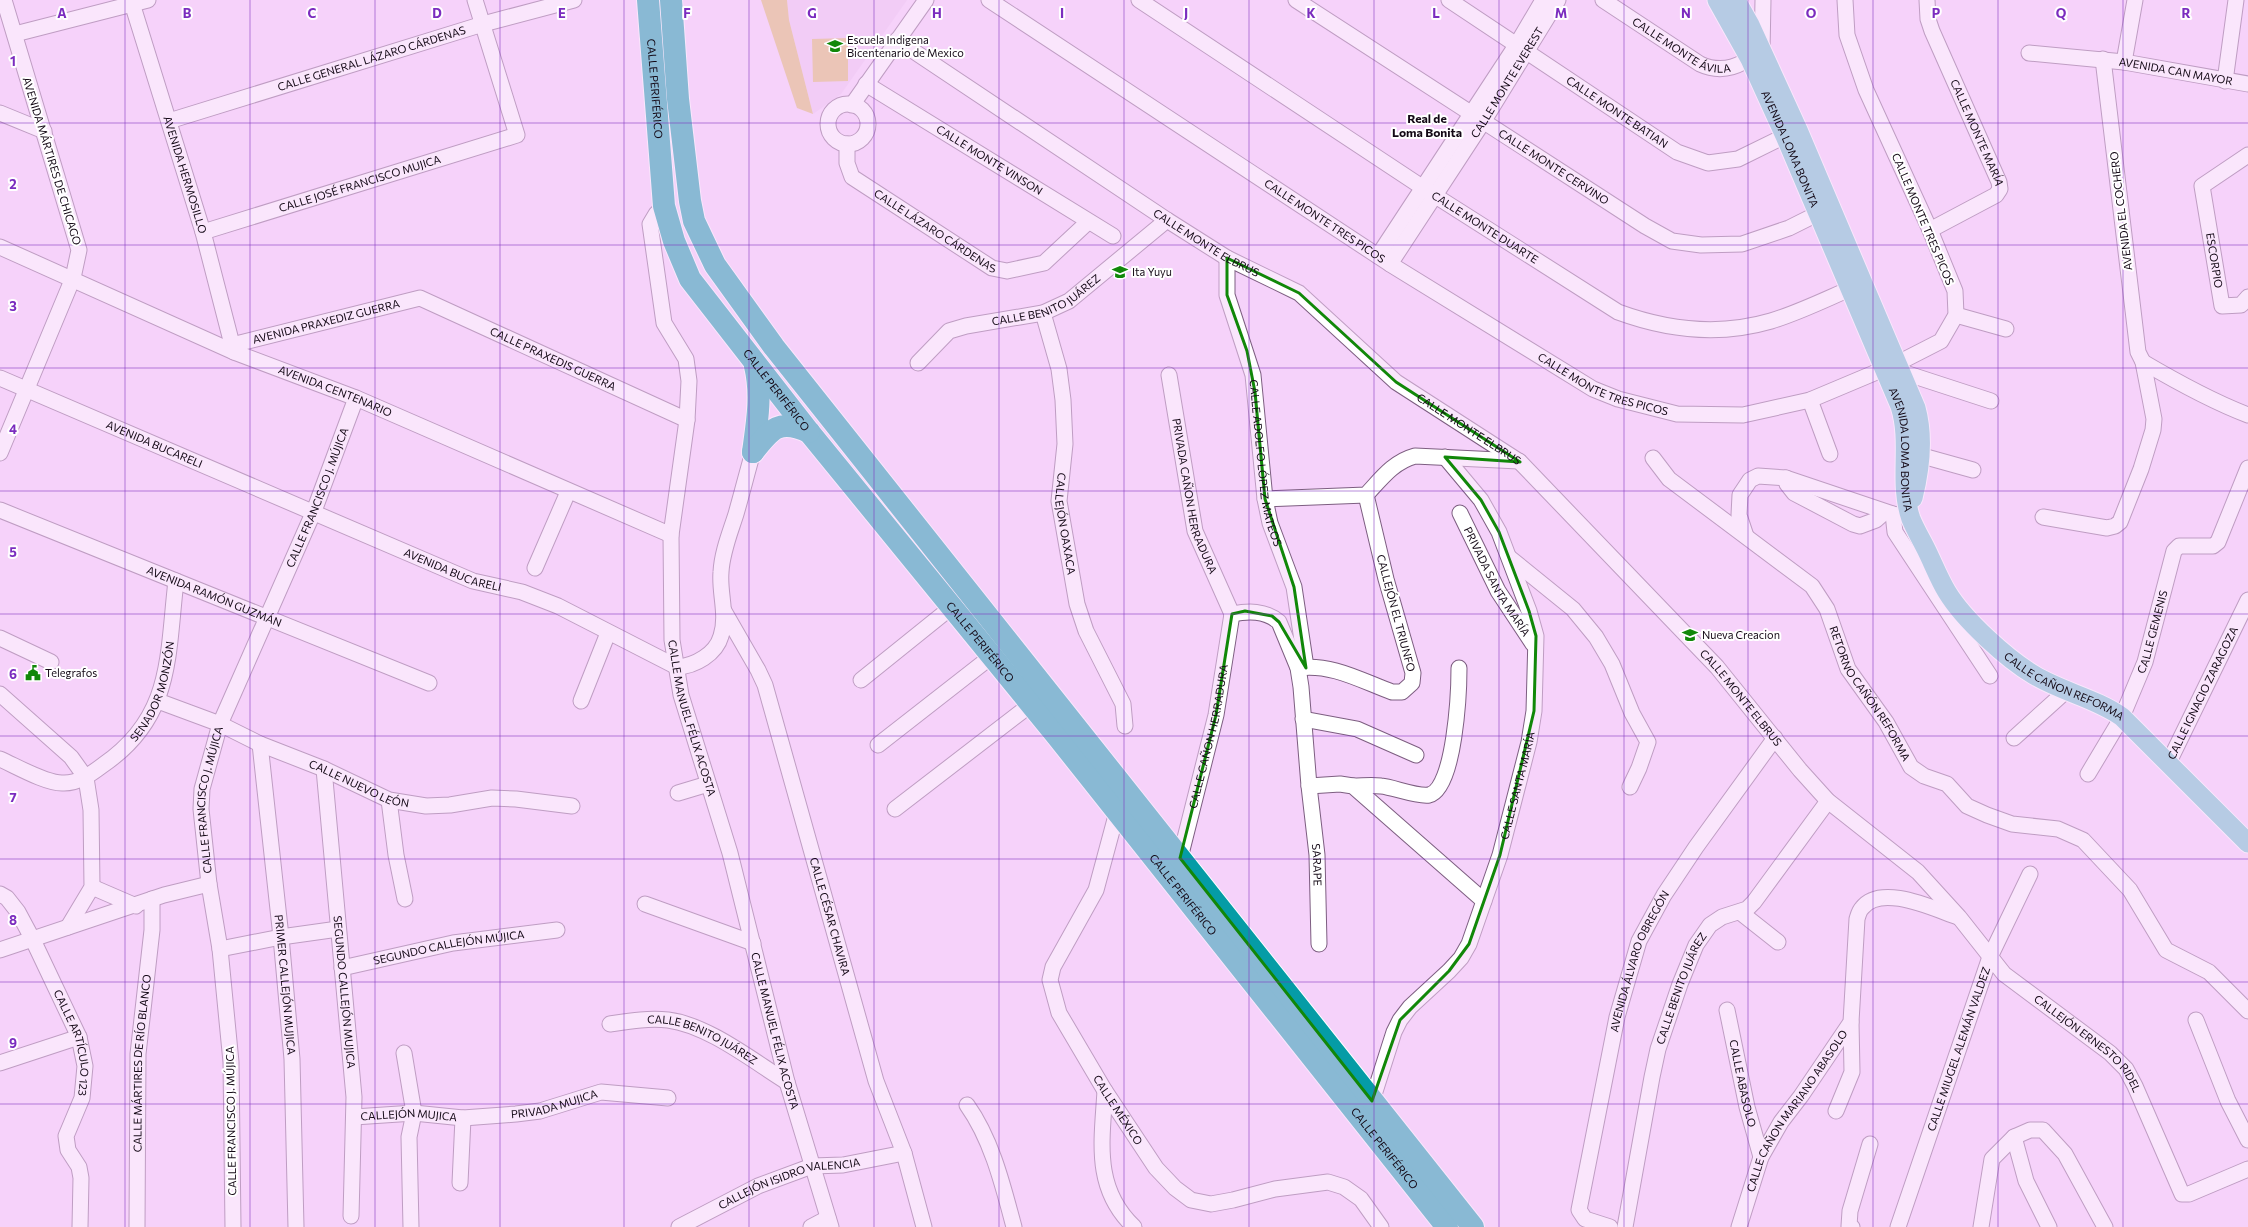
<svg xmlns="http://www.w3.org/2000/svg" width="2248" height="1227" font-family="Commissioner,sans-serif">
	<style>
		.built { fill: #edc5f2 }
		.green { fill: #deb566 }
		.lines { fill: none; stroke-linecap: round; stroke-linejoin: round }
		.minor-casing { stroke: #7d5e81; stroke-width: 17 }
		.major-casing { stroke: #fff; stroke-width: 21 }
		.highway-casing { stroke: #fff; stroke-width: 24 }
		.minor { stroke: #fff; stroke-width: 15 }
		.major { stroke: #69c4ca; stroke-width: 19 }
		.highway { stroke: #059ca6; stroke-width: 22 }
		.marked { fill: none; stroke: #118809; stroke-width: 3; stroke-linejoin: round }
		.grid { fill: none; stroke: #7b2cbf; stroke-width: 1; stroke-opacity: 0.55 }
		.labels { text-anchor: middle; stroke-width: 4; stroke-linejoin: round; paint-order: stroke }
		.poi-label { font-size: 11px; fill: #140916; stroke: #fff; text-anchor: start }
		.street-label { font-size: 11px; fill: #140916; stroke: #fff }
		.neighbourhood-label { font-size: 12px; font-weight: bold; fill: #140916; stroke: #fff }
		.grid-label { font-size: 13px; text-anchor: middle; font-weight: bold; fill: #7b2cbf; stroke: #fff; stroke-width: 4; stroke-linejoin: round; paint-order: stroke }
	</style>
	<rect width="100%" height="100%" fill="#f5d2fa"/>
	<path class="built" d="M787,0H907L841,94L813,114L789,20Z"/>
	<path class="green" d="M761,0H787L789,20L813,114L797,108Z
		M848,38V81L813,82L812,39Z"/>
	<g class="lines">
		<defs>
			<g id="minor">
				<path id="s1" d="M131,0L203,232L234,352"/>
				<path id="s2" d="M989,0L1390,264L1593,389L1618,399L1677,414L1743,415L1810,400L1898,363L1941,341L1956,315L1955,291L1930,230L1866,90L1847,35L1845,0"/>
				<path id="s3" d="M1139,0L1434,195L1618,312C1667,330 1720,336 1771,321C1801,312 1830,297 1859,285"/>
				<path id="s4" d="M1296,0L1645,226L1672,241L1701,245L1742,244L1789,228L1827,209"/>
				<path id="s5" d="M1449,0L1677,152L1708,163L1738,159L1795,131"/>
				<path id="s6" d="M1603,0L1700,64C1724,75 1741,65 1762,51L1763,0"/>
				<path id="s7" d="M1927,0L1928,19L1932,31L1999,182L2000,189L1996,195L1930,230"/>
				<path d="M15,34L148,0"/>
				<path id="s8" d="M897,40L1167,220L1227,258L1299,293L1396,382L1520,462L1717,667L1800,770L1828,801L1918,872L1959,917L2004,974L2110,1053L2126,1069L2135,1086L2182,1194H2189L2248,1169"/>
				<path id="s9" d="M2029,53L2124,62L2248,84"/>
				<path d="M2124,62L2135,0"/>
				<path d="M2225,81L2236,0"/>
				<path id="s10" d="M866,84L1113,236"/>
				<circle cx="848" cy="124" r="20"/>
				<path d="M852,105L926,0"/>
				<path d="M0,113L44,131"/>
				<path id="s11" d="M169,121L483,24L574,0"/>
				<path id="s12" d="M847,144V163L852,177L992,268L1007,271L1044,263L1088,222"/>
				<path id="s13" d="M2248,155L2202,186L2222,306L2241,305L2248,297"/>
				<path id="s14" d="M664,206L656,214L650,224L664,323L686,359L689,381L687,420L671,535L672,640L681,695L730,853L787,1082L831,1227"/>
				<path id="s15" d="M203,232L517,135L475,0"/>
				<path id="s16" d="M0,247L234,352L356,398L671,535"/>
				<path d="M1378,256L1517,44L1543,0"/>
				<path id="s17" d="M1227,258V295L1253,375L1265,499L1270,523L1294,587L1306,667"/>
				<path id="s18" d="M1390,264L1483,122L1558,0"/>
				<path id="s19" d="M1043,313L1059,369L1063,400L1065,444L1059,501L1077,604L1086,631L1123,704L1125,726"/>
				<path d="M1956,315L2006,329"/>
				<path id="s20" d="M232,345L420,298L687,420"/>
				<path d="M2143,362C2177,382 2211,401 2248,415"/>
				<path id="s21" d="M918,363L949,331L966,326L1043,313L1069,301L1167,220"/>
				<path d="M1902,372L1991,401"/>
				<path id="s22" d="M1169,375L1195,531L1232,614"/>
				<path id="s23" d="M0,378L473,581L522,592L558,606L677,667C695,666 716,654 721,636C728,615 719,593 721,572C722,552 730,533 736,514C742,493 747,473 753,452"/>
				<path d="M1810,400L1830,454"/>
				<path d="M0,453L73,278L79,250L4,0"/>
				<path d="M1919,455L1973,470"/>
				<path id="s24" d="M1653,458L1669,479L1812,586L1827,609L1848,669L1886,722L1911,767L1924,776L1947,784L1967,806L1987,815L2012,824L2058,829L2083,840L2130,890L2166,950L2209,972L2248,1011"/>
				<path d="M1786,478L1787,484L1794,493L1853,524L1860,526L1876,520L1885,512"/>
				<path d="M1265,499L1366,495C1381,479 1393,462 1415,456L1519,461"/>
				<path id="s25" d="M0,510L429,683"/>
				<path id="s26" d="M1460,513L1498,591L1533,644"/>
				<path d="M1893,514L1895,532L1990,676"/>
				<path d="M2043,517L2107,528L2115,526L2120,522L2141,469L2153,430L2154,419L2143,362L2138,352L2103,59"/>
				<path d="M1746,536L1739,515L1740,495L1750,480L1758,476L1786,478L1893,514L1911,518"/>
				<path d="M1510,558L1573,609L1596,637L1612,664L1632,713L1648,742L1639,768L1630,787"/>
				<path d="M535,568L568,492"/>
				<path id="s27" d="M724,611L758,670L765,685L876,1081L904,1153L924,1227"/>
				<path id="s28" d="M1232,614C1248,611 1265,610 1279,622L1298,668L1301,687L1309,786L1317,855L1319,944"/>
				<path d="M0,638L51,662"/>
				<path d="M1298,668C1331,663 1362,681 1392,692H1402L1412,683L1413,673L1386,579L1366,495"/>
				<path d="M861,680L943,614"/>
				<path d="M0,694L71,757L86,778L91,810L92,887L68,927"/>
				<path id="s29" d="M158,701L220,724L260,744L324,769L389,800L426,806L450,805L492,798L516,799L572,806"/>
				<path d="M581,701L608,633"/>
				<path d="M1303,719L1357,729L1416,755"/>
				<path d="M2014,738L2066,691"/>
				<path id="s30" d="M260,744L281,937L292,1059L296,1227"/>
				<path d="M878,745L983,663"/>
				<path id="s31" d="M0,759C16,766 45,783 62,783C78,784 91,774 103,765C173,717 167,657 176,581"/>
				<path id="s32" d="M2168,764L2248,600"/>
				<path id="s33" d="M324,769L354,1097L351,1216"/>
				<path id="s34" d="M2088,774L2122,717L2145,662L2174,551L2179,546H2213L2218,542L2248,468"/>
				<path d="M1309,786L1340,784L1353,786L1484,901"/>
				<path d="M1353,786C1362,786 1372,785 1381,786C1393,787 1417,797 1429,795C1455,789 1459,690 1459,668"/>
				<path d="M678,793L708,784"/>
				<path d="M389,800L396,855L405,899"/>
				<path d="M895,809L1021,712"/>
				<path id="s35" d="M1117,812L1096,890L1053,967L1050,980L1059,1013L1105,1091L1156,1168L1175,1188L1191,1200L1211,1204L1233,1200L1275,1189L1328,1182L1344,1187L1361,1199L1381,1227"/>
				<path id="s36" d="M1180,858L1216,715L1232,614"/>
				<path d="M92,887L136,906"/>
				<path id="s37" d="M0,894L7,898L18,912L33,940L79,1037L85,1066L82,1098L66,1136L68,1150L79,1167L81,1178L80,1227"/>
				<path d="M645,904L753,943"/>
				<path d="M1740,912L1778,942"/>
				<path d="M220,949L281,937L338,929"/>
				<path d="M0,950L164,895L209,884"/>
				<path id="s38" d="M342,968L453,943L557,930"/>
				<path id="s39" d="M1727,1010L1747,1107L1761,1157"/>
				<path d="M2196,1020L2228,1101L2248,1140"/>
				<path id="s40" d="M610,1024C630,1021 648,1018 668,1020C708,1025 753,1061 787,1082"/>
				<path d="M404,1053L414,1113L409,1137L411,1227"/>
				<path d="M0,1063L79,1037"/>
				<path d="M1105,1091C1102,1141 1093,1188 1134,1227"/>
				<path id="s41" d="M1372,1101L1394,1032L1400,1020L1410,1007L1449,971L1461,958L1469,944L1500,855L1529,742L1534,711L1536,636L1529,611L1499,532L1481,500L1445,457"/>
				<path d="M967,1105C992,1140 1003,1186 1014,1227"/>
				<path d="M1836,1111L1852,1072L1851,1022"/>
				<path id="s42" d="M354,1117L414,1113L463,1118L516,1114L540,1111L601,1092L668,1098"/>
				<path d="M2014,1137L2026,1181L2049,1227"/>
				<path d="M460,1183L463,1118"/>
				<path id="s43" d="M137,1227L138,1054L152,930V899"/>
				<path id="s44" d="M233,1227L231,1062L220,949L209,884L201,809L202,789L220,724L314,511L356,398"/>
				<path id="s45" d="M679,1227L758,1186L812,1166L843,1165L904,1153"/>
				<path d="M811,1227L828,1218"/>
				<path id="s46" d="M1610,1227L1585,1219L1579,1210L1617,1017L1639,941L1664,895L1696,847L1775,738"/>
				<path id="s47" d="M1625,1227L1652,1077L1658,1049L1680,984L1696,945L1710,925L1722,917L1747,909L1754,902L1828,801"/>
				<path id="s48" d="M1739,1227L1761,1157L1781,1122L1801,1096L1851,1022L1857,919C1858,916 1859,911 1862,908C1881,883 1934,909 1958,917"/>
				<path d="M1852,1227L1849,1226L1850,1211L1870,1144"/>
				<path id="s49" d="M1898,1227L1990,957L2030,874"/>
				<path d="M1981,1227L1992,1159L2014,1137L2030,1130H2043L2065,1154L2105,1227"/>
			</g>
			<g id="major">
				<path id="s50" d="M1717,0L1750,59L1785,136L1900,406C1912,443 1898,482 1911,519C1915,529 1921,539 1926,549C1933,563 1939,579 1947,592C1964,620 2007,659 2034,675C2062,692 2095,698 2122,717L2248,843"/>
				<path d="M1736,0L1750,25L1798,130L1916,408C1924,437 1920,470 1913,498"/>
			</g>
			<g id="highway">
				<path id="s51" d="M648,0L664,206L674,241L690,279L809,432L1057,736L1447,1227"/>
				<path d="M671,0L678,99L690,201L694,221L715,265L774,347L1473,1227"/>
				<path d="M753,452C757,423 762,395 755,366"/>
				<path d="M753,452C771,429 779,418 809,432"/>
			</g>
		</defs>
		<use href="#minor" class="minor-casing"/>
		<use href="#major" class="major-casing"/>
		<use href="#highway" class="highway-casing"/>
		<use href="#minor" class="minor"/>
		<use href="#major" class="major"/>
		<use href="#highway" class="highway"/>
	</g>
	<path d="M0 0H2248V1227H0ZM1227,258L1299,293L1396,382L1520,462L1445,457L1481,500L1499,532L1529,611L1536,636L1534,711L1500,855L1469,944L1449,971L1400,1020L1372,1101L1180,858L1216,715L1232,614L1245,611L1272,616L1279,622L1306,668L1294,587L1265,499L1255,392L1247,351L1227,295Z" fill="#f5d2fa" fill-opacity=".55" fill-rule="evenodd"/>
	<path class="marked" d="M1227,258L1299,293L1396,382L1520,462L1445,457L1481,500L1499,532L1529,611L1536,636L1534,711L1500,855L1469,944L1449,971L1400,1020L1372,1101L1180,858L1216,715L1232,614L1245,611L1272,616L1279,622L1306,668L1294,587L1265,499L1255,392L1247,351L1227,295Z"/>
	<path class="grid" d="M125,0V1227M250,0V1227M375,0V1227M500,0V1227M624,0V1227M749,0V1227M874,0V1227M999,0V1227M1124,0V1227M1249,0V1227M1374,0V1227M1499,0V1227M1624,0V1227M1748,0V1227M1873,0V1227M1998,0V1227M2123,0V1227M0,123H2248M0,245H2248M0,368H2248M0,491H2248M0,614H2248M0,736H2248M0,859H2248M0,982H2248M0,1104H2248"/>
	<defs>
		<symbol id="school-bare" viewBox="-9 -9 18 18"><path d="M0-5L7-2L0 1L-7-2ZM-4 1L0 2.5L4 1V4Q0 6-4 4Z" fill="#118809" stroke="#fff" stroke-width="2.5" paint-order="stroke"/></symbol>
		<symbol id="civic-bare" viewBox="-9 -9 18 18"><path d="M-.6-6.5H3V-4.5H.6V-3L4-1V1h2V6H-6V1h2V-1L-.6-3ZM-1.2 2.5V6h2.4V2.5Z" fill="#118809" stroke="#fff" stroke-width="2.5" paint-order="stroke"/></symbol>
	</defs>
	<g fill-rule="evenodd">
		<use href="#school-bare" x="824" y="35" width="22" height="22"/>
		<use href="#school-bare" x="1109" y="261" width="22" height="22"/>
		<use href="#school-bare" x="1679" y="624" width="22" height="22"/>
		<use href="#civic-bare" x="22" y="662" width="22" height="22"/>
	</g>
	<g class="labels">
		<g class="poi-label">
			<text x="847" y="44">Escuela Indigena<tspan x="847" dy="13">Bicentenario de Mexico</tspan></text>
			<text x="1132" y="276">Ita Yuyu</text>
			<text x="1702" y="639">Nueva Creacion</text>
			<text x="45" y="677">Telegrafos</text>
		</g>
		<g class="street-label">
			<text dy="4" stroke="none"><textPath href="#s6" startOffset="92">CALLE MONTE ÁVILA</textPath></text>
			<text dy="4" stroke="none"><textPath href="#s11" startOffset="212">CALLE GENERAL LÁZARO CÁRDENAS</textPath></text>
			<text dy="4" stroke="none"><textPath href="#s9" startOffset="148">AVENIDA CAN MAYOR</textPath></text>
			<text dy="4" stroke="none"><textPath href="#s18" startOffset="216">CALLE MONTE EVEREST</textPath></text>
			<text dy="4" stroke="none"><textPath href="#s51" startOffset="89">CALLE PERIFÉRICO</textPath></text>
			<text dy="4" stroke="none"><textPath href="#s5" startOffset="202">CALLE MONTE BATIAN</textPath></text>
			<text dy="4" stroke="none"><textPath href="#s7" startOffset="143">CALLE MONTE MARÍA</textPath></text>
			<text dy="4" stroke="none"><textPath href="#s50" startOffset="166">AVENIDA LOMA BONITA</textPath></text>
			<text transform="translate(52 161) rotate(73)" y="4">AVENIDA MÁRTIRES DE CHICAGO</text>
			<text dy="4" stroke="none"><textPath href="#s10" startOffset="145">CALLE MONTE VINSON</textPath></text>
			<text dy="4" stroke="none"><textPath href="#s4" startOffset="307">CALLE MONTE CERVINO</textPath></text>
			<text dy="4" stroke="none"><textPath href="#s1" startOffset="183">AVENIDA HERMOSILLO</textPath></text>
			<text dy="4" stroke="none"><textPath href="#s15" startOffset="164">CALLE JOSÉ FRANCISCO MUJICA</textPath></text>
			<text transform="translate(2121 211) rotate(-97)" y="4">AVENIDA EL COCHERO</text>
			<text transform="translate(1923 219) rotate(67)" y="4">CALLE MONTE TRES PICOS</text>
			<text dy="4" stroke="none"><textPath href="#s2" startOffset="402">CALLE MONTE TRES PICOS</textPath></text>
			<text dy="4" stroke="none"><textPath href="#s3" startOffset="414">CALLE MONTE DUARTE</textPath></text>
			<text dy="4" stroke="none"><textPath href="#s12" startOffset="133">CALLE LÁZARO CÁRDENAS</textPath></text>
			<text dy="4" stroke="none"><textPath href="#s8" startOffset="370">CALLE MONTE ELBRUS</textPath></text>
			<text dy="4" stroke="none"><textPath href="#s13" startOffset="131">ESCORPIO</textPath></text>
			<text dy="4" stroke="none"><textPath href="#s21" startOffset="148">CALLE BENITO JUÁREZ</textPath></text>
			<text dy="4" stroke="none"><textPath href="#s20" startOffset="97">AVENIDA PRAXEDIZ GUERRA</textPath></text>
			<text dy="4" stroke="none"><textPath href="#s20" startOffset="340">CALLE PRAXEDIS GUERRA</textPath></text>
			<text dy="4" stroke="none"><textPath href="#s2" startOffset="726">CALLE MONTE TRES PICOS</textPath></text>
			<text dy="4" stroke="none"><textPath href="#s51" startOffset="425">CALLE PERIFÉRICO</textPath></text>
			<text dy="4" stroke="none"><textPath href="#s16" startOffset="365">AVENIDA CENTENARIO</textPath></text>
			<text dy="4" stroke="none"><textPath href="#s8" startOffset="694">CALLE MONTE ELBRUS</textPath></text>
			<text dy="4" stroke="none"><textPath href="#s23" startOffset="168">AVENIDA BUCARELI</textPath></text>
			<text dy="4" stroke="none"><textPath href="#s50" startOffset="489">AVENIDA LOMA BONITA</textPath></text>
			<text dy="4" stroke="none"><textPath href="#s17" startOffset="210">CALLE ADOLFO LÓPEZ MATEOS</textPath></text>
			<text dy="4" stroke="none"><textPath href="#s22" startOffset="124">PRIVADA CAÑON HERRADURA</textPath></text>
			<text dy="4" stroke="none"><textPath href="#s44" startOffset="754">CALLE FRANCISCO J. MÚJICA</textPath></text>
			<text dy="4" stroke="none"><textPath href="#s19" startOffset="214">CALLEJÓN OAXACA</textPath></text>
			<text dy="4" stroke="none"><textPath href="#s23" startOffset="492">AVENIDA BUCARELI</textPath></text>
			<text dy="4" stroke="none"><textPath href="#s26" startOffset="78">PRIVADA SANTA MARÍA</textPath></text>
			<text dy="4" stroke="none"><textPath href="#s25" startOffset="231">AVENIDA RAMÓN GUZMÁN</textPath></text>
			<text transform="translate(1396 613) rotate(75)" y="4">CALLEJÓN EL TRIUNFO</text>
			<text dy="4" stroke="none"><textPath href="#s34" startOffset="157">CALLE GEMENIS</textPath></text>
			<text dy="4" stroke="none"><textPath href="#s51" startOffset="749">CALLE PERIFÉRICO</textPath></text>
			<text dy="4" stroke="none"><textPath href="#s50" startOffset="794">CALLE CAÑON REFORMA</textPath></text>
			<text dy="4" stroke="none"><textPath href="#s31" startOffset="205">SENADOR MONZÓN</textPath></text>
			<text dy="4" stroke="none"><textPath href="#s32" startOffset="79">CALLE IGNACIO ZARAGOZA</textPath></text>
			<text dy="4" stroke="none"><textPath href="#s24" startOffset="328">RETORNO CAÑÓN REFORMA</textPath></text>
			<text dy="4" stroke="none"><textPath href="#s8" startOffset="1078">CALLE MONTE ELBRUS</textPath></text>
			<text dy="4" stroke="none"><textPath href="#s14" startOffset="528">CALLE MANUEL FÉLIX ACOSTA</textPath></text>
			<text dy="4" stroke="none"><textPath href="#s36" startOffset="125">CALLE CAÑON HERRADURA</textPath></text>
			<text dy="4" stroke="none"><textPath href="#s29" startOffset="218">CALLE NUEVO LEÓN</textPath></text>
			<text dy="4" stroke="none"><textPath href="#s41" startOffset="355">CALLE SANTA MARÍA</textPath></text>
			<text dy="4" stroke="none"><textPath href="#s44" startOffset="430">CALLE FRANCISCO J. MÚJICA</textPath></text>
			<text dy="4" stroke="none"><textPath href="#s28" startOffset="297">SARAPE</textPath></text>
			<text dy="4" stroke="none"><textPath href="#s51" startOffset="1073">CALLE PERIFÉRICO</textPath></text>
			<text dy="4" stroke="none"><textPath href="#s27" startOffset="325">CALLE CÉSAR CHAVIRA</textPath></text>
			<text dy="4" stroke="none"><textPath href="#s38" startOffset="109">SEGUNDO CALLEJÓN MÚJICA</textPath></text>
			<text dy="4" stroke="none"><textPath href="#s46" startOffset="294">AVENIDA ÁLVARO OBREGÓN</textPath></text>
			<text dy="4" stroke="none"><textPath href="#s30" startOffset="242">PRIMER CALLEJÓN MUJICA</textPath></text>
			<text dy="4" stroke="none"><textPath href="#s47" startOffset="246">CALLE BENITO JUÁREZ</textPath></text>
			<text dy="4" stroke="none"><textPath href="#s33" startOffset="224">SEGUNDO CALLEJÓN MUJICA</textPath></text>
			<text dy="4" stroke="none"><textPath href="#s14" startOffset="852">CALLE MANUEL FÉLIX ACOSTA</textPath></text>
			<text dy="4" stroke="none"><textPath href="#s40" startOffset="97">CALLE BENITO JUÁREZ</textPath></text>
			<text dy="4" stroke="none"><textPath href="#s37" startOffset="169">CALLE ARTÍCULO 123</textPath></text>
			<text dy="4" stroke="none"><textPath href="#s8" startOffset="1571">CALLEJÓN ERNESTO RIDEL</textPath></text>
			<text dy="4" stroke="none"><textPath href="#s49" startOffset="188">CALLE MIUGEL ALEMÁN VALDEZ</textPath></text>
			<text dy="4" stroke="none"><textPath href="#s43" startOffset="164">CALLE MÁRTIRES DE RÍO BLANCO</textPath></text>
			<text dy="4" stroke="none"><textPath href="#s39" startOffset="75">CALLE ABASOLO</textPath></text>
			<text dy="4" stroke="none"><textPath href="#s42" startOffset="202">PRIVADA MUJICA</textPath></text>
			<text dy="4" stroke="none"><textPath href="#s35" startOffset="330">CALLE MÉXICO</textPath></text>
			<text dy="4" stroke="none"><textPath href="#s48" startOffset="131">CALLE CAÑON MARIANO ABASOLO</textPath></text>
			<text dy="4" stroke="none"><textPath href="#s42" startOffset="55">CALLEJÓN MUJICA</textPath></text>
			<text transform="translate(231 1121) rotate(-91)" y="4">CALLE FRANCISCO J. MÚJICA</text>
			<text dy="4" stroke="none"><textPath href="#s51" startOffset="1397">CALLE PERIFÉRICO</textPath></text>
			<text dy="4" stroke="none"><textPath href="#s45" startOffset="120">CALLEJÓN ISIDRO VALENCIA</textPath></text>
		</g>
		<g class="neighbourhood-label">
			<text x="1427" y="123">Real de<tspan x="1427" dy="14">Loma Bonita</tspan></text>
		</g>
	</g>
	<g class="grid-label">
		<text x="62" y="18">A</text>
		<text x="187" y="18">B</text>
		<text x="312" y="18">C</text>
		<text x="437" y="18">D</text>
		<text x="562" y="18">E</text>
		<text x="687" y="18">F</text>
		<text x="812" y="18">G</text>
		<text x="937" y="18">H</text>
		<text x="1062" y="18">I</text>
		<text x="1186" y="18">J</text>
		<text x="1311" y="18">K</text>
		<text x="1436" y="18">L</text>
		<text x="1561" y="18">M</text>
		<text x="1686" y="18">N</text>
		<text x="1811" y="18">O</text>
		<text x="1936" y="18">P</text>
		<text x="2061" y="18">Q</text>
		<text x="2186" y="18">R</text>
		<text x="13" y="66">1</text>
		<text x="13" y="189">2</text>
		<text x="13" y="311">3</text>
		<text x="13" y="434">4</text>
		<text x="13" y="557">5</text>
		<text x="13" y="679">6</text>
		<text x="13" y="802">7</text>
		<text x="13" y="925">8</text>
		<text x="13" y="1048">9</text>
	</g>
</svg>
